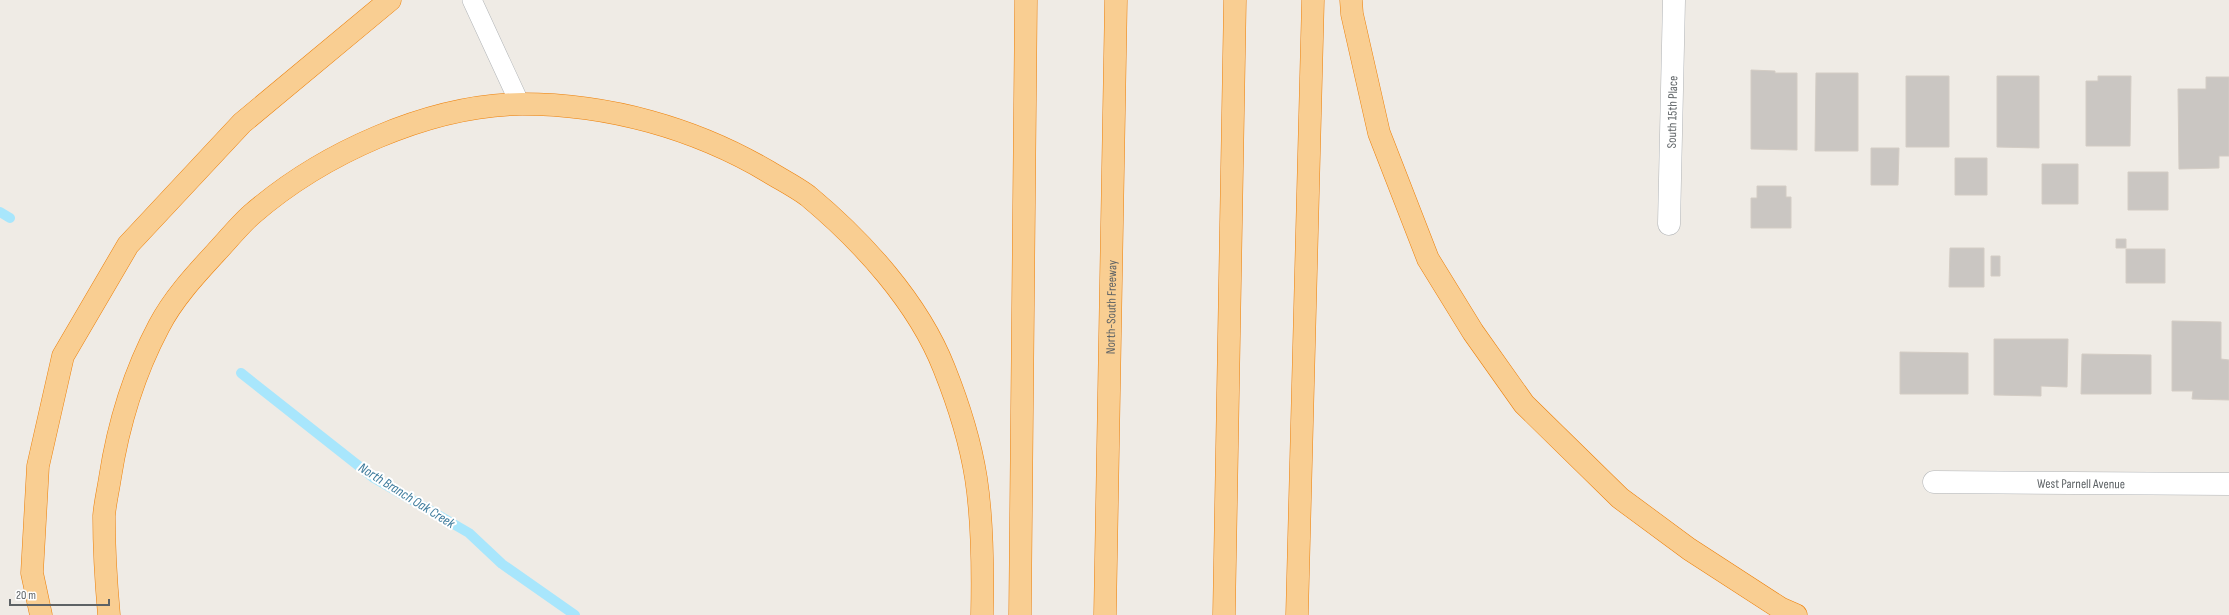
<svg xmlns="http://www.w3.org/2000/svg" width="2229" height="615" font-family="'Sofia Sans Condensed',sans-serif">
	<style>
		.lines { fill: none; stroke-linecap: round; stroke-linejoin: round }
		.stream { stroke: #a8e6fc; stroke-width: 10 }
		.building { fill: #cac6c2; stroke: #d3ccc4 }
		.lane-casing { stroke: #b1b4b7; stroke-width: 20 }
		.street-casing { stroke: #b1b4b7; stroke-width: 23 }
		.highway-casing { stroke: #ec7f08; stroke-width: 23 }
		.lane { stroke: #fff; stroke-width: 19 }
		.street { stroke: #fff; stroke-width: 22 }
		.highway { stroke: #f9ce92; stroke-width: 22 }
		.labels { text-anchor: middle; stroke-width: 4; stroke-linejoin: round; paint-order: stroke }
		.street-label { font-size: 13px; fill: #5d6265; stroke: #fff }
		.water-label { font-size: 14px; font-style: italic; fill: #3f7c9d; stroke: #fff }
	</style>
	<rect width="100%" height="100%" fill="#efebe5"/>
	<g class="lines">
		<path class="stream" d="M0,212L10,218
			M241,373L374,478L469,533L502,564L575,615"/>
	</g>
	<path class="building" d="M1751,70L1775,71V73H1797V150L1751,149Z
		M1816,73H1858V151H1815Z
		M1906,76H1949V147H1906Z
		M1997,76H2039V148L1997,147Z
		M2098,76H2131L2130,146H2086V81H2098Z
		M2206,77H2229V156H2219V168L2179,169L2178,89H2206Z
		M1871,148H1899L1898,185H1871Z
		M1955,158H1987V195H1955Z
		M2042,164H2078V204H2042Z
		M2128,172H2168V210H2128Z
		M1757,186H1786V197H1791V228H1751V198H1757Z
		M2116,239H2126V248H2116Z
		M1950,248H1984V287H1949Z
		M2126,249H2165V283H2126Z
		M1991,256H2000V276H1991Z
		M2172,321L2221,322V359L2229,360V400L2192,399L2193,391H2172Z
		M1994,339H2068L2067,387L2041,386V396L1994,395Z
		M1900,352L1968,353V394H1900Z
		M2082,354L2151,355V394H2081Z"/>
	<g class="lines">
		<defs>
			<path id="lane" d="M472,0L520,104"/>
			<g id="street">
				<path id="s1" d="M1669,224L1674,0"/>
				<path id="s2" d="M1934,482L2229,484"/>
			</g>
			<g id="highway">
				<path d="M1351,0L1352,14L1379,133L1428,259L1473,332L1524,404L1620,498L1689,549L1780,608L1796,615"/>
				<path d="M41,615L32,573L38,466L63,356L128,245L242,123L390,0"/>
				<path d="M109,615C106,582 104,549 104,516C105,503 108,491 110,478C118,426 134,373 159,326C174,297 198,272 220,248C230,237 240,225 251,215C321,154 428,105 522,104C608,104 695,128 769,172C782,180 796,187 808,196C862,241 918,302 944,368C958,403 970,440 976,478C983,523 983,570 982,615"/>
				<path d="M1020,615L1026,0"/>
				<path id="s3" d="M1105,615L1116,0"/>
				<path d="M1224,615L1235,0"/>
				<path d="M1297,615L1313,0"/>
			</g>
		</defs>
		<use href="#lane" class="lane-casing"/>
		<use href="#street" class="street-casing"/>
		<use href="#highway" class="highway-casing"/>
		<use href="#lane" class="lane"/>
		<use href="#street" class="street"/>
		<use href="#highway" class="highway"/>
	</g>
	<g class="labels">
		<g class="street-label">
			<text dy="5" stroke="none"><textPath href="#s1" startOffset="112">South 15th Place</textPath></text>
			<text dy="5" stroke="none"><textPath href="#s3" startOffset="308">North-South Freeway</textPath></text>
			<text dy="5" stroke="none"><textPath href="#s2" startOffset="147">West Parnell Avenue</textPath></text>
		</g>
		<g class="water-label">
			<text transform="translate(407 495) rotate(32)" y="5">North Branch Oak Creek</text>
		</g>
	</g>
	<path d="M10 599v6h99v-6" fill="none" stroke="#5d6265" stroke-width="2"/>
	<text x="16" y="599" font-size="12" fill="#5d6265" stroke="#ffffff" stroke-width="3" paint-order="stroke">20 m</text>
</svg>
